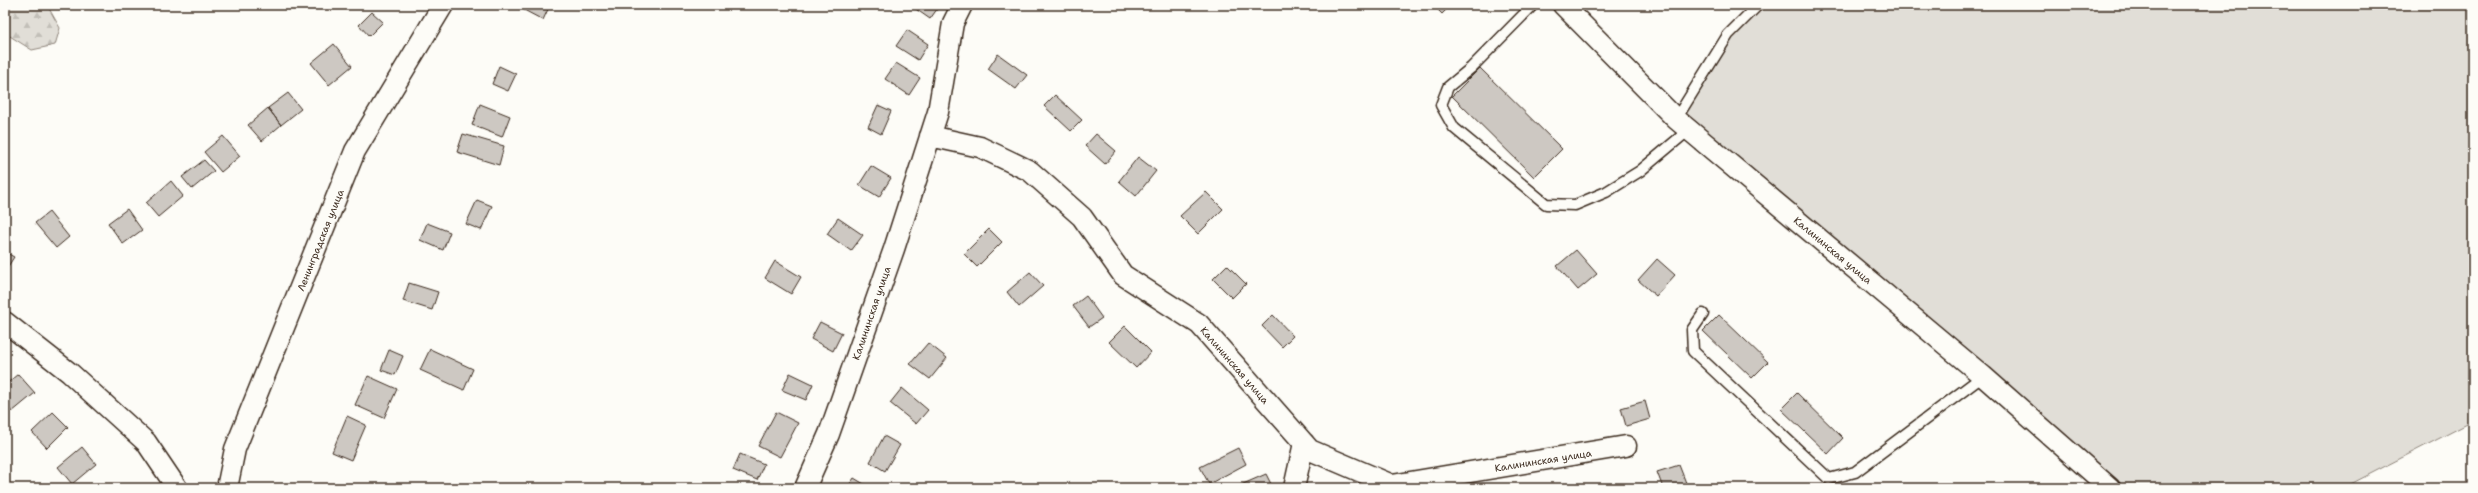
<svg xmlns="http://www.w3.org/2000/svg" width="2478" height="493" font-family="'Shantell Sans',sans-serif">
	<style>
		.green { fill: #e1ded7; stroke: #8e847a }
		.forest { fill: url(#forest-firs); stroke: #8e847a }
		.building { fill: #cdc8c2; stroke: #3b2a1e }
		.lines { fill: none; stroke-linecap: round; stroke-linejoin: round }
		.service-casing { stroke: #3b2a1e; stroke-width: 13 }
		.minor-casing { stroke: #3b2a1e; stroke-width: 23 }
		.service { stroke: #fdfcf7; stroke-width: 10 }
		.minor { stroke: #fdfcf7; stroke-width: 20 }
		.labels { text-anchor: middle; stroke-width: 3.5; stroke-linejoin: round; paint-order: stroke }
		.street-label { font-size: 10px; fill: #3b2a1e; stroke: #fdfcf7 }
	</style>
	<defs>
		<pattern id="forest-firs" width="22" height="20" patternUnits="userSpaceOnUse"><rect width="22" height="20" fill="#e1ded7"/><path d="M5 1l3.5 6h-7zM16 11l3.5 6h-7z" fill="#c2bfb8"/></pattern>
	</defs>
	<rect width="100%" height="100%" fill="#fdfcf7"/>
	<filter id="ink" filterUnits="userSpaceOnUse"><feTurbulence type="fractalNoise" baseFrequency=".025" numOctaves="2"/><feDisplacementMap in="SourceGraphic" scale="8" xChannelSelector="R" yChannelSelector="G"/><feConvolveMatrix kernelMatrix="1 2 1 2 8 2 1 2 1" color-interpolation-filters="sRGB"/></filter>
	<g filter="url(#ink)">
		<path class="green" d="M1758,5H2473V421L2343,488H2110L1676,119L1728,35Z"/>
		<path class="forest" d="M5,5H47L60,28L55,45L32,50L5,33Z"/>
		<path class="building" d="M527,5H550L543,20L524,10Z
			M910,5H940L930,19Z
			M1433,5H1451L1442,14Z
			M372,12L383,22L369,36L359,25Z
			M907,30L928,44L918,60L896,46Z
			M334,44L352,66L329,85L311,63Z
			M998,54L1027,75L1016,89L988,69Z
			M896,63L920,78L909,95L885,79Z
			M499,66L516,74L508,91L492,84Z
			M1480,68L1562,149L1534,177L1452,96Z
			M288,93L301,109L281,125L268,108Z
			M1055,95L1082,120L1071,131L1044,106Z
			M480,104L510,116L502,137L472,125Z
			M878,105L891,111L881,134L868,127Z
			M268,108L281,125L262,141L248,125Z
			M463,134L504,146L499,165L457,152Z
			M1096,134L1116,151L1105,164L1085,146Z
			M223,136L240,156L221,172L204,152Z
			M1138,157L1156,171L1136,196L1119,181Z
			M204,160L214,171L192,189L182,177Z
			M871,166L891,178L879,197L859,185Z
			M171,181L183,196L158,217L146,203Z
			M1206,192L1223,209L1198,234L1180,216Z
			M477,200L492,206L481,230L466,224Z
			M127,209L142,230L123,244L108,223Z
			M49,212L69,237L56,248L35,223Z
			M838,218L863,235L851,251L827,234Z
			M427,223L450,232L443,250L420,240Z
			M989,229L1002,242L977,267L964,254Z
			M1576,250L1597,274L1578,290L1557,266Z
			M5,252L14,257L5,271Z
			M1657,259L1675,275L1656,296L1638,280Z
			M775,261L801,277L791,294L765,278Z
			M1227,265L1246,284L1232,298L1213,279Z
			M1030,272L1043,286L1019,307L1007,292Z
			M409,283L438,292L432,310L403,301Z
			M1086,296L1102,318L1089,327L1073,306Z
			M1273,315L1293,336L1282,347L1262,326Z
			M1719,315L1768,362L1752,378L1703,331Z
			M820,322L842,333L833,351L811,339Z
			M1125,326L1151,352L1136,368L1109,342Z
			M928,343L947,358L930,379L910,364Z
			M430,349L473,369L464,390L420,370Z
			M389,350L403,356L395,375L381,370Z
			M790,373L813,384L806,400L782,390Z
			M18,374L35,393L12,412L5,403V385Z
			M368,376L397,389L384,418L355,405Z
			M902,388L928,410L916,424L890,403Z
			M1797,393L1843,438L1828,454L1781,409Z
			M1645,401L1650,419L1626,426L1621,408Z
			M53,412L68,427L47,448L32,432Z
			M776,412L798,423L780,457L758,446Z
			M347,416L366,425L351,460L332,452Z
			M884,436L900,445L885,471L870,462Z
			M82,447L96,464L72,484L58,467Z
			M1238,448L1246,464L1209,484L1200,467Z
			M740,454L764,464L757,480L733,470Z
			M1679,465L1688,488H1663L1657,472Z
			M1266,474L1273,488H1234Z
			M854,478L869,487L868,488H847Z"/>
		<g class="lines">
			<defs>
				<path id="service" d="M1533,5L1471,68L1448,87L1441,105L1454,128L1546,204L1575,205L1606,192L1640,171L1690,129
					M1676,119L1728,35L1758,5
					M1703,314L1692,330L1693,351L1829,479L1855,472L1983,376"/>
				<path id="minor" d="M1563,5L1676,119L1983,376L2110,488
					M930,136L980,147L1030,171L1082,217L1123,275L1199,324L1310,450L1392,485L1626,446
					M5,322L70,373L146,442L177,488
					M227,488L235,449L355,151L443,5
					M805,488L829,434L894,249L938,112L953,23L962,5
					M1294,488L1304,443"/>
			</defs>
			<use href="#service" class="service-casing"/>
			<use href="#minor" class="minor-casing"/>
			<use href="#service" class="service"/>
			<use href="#minor" class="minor"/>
		</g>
	</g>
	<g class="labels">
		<g class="street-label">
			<text transform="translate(320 240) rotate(-68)" y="4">Ленинградская улица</text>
			<text transform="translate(1833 250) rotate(40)" y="4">Калининская улица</text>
			<text transform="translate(871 313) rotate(-71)" y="4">Калининская улица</text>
			<text transform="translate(1235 365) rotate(49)" y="4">Калининская улица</text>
			<text transform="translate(1543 460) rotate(-9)" y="4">Калининская улица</text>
		</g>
	</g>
	<rect width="2478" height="493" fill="none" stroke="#fdfcf7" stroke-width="20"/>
	<rect x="10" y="10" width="2458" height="473" fill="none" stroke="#3b2a1e" stroke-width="1.5" filter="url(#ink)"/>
</svg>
